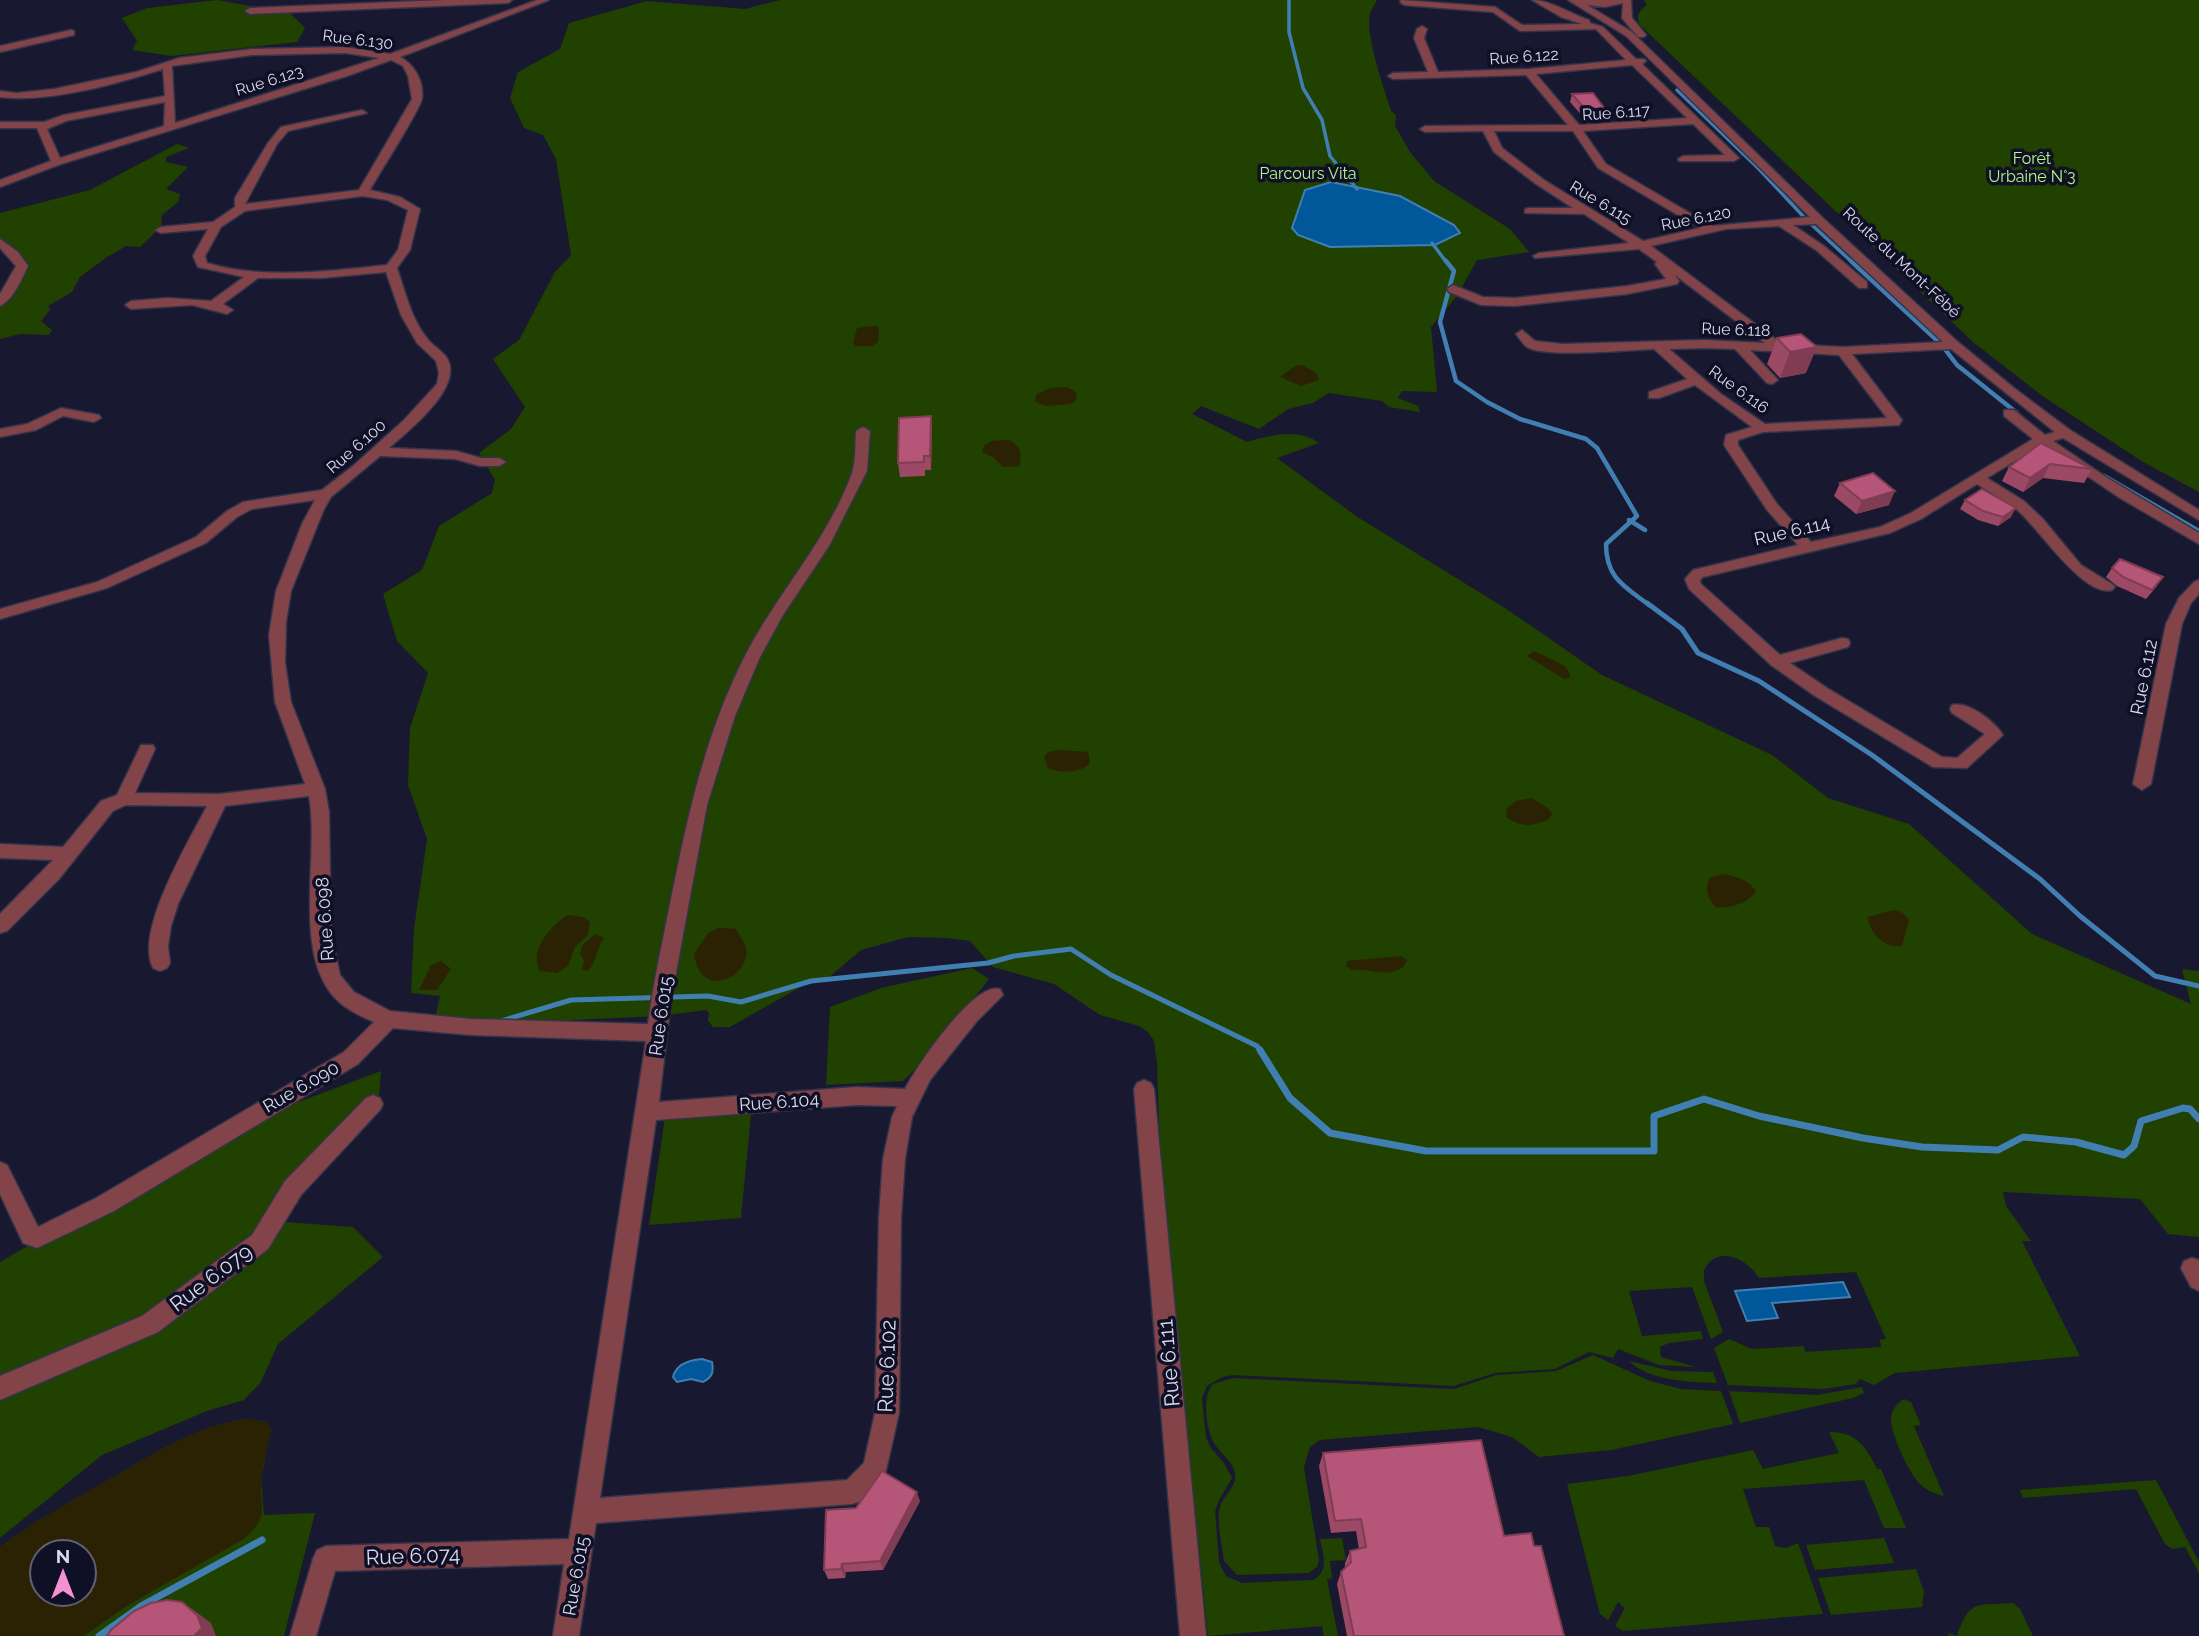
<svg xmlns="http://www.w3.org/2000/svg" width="2199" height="1636" font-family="Raleway,sans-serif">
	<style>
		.green { fill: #204100; fill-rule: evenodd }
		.sand { fill: #2a2202; fill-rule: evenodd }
		.water { fill: #00589a; stroke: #417fb3; stroke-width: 2 }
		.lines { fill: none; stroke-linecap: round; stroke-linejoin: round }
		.stream-far3 { stroke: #417fb3; stroke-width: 3.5 }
		.stream-far2 { stroke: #417fb3; stroke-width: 4.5 }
		.stream-far1 { stroke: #417fb3; stroke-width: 5 }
		.stream { stroke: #417fb3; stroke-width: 7 }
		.minor-casing { stroke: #33344a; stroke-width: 3 }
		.minor { fill: #834449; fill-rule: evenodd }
		.wall { fill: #9c4966 }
		.shaded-wall { fill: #7f3c53 }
		.building { fill: #b55577; stroke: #7f3c53; stroke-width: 2 }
		.labels { text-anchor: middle; stroke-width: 7; stroke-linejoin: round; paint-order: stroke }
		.far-street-label { font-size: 16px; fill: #d9dbec; stroke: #0f0f26 }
		.far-park-label { font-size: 16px; fill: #b4f786; stroke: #0f0f26 }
		.street-label { font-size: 18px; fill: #d9dbec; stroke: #0f0f26 }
		.near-street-label { font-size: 21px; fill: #d9dbec; stroke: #0f0f26 }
	</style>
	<rect width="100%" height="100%" fill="#181930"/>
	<path class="green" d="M217,0L290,13L305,28L297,42L172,56L132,50L137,41L122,18L147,8Z
		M780,0H1377C1375,5 1371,9 1370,14C1365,36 1384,88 1391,111L1396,115L1395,126L1410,152L1434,181L1510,229L1529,252L1477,260L1457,296L1431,327L1437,392L1402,391L1398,398L1418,406L1420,412L1389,407L1382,401L1329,393L1313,403L1288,409L1259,429L1201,406L1192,414L1247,442C1269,435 1299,428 1319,443L1277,458L1356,516L1508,610L1602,675L1772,755L1828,798L1909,824L2032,934L2191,1004L2182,969L2199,971V1237L2168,1234L2140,1199L2003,1192L2006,1206L2031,1241H2022L2080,1356L1895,1373L1874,1385L1860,1379L1856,1384L1823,1389L1728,1385L1714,1348L1729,1339L1752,1349L1804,1346L1805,1352L1881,1347L1880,1340L1886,1339L1856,1272L1759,1278C1748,1259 1717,1244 1704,1270V1281L1723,1332L1711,1339L1692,1287L1629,1291L1642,1336L1701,1331L1703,1339L1669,1343L1660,1347L1661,1357L1696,1367L1659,1365L1618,1349L1613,1358L1589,1352L1555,1369L1495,1373L1454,1386L1233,1375L1222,1377L1207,1386L1202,1398L1206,1437L1210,1447L1224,1463L1232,1478L1219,1500L1215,1512L1219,1562L1226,1576L1242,1583L1313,1580C1330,1571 1323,1554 1320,1539L1342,1538L1346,1560L1330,1561L1332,1578L1327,1579L1338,1636H1324L1322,1626L1208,1636L1161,1179L1157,1064L1154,1041L1148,1032L1139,1026L1100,1015L1054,984L993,967L970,941L947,938L908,937L861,950L828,978L811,981L730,1027H713L708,1021L709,1013L706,1010L660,1016L527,1022L455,1020L436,1015L440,996L411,993L414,929L427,839L408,785L410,728L428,673L397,641L383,594L422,570L439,526L492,493L495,480L479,453L511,429L525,407L493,359L519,340L555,272L571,255L556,159L543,135L524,128L510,98L518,72L560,49L569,23L647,1L745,9Z
		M1644,0H2199V492L2143,462L2044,397L1973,342L1640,25C1635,15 1639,12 1647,5Z
		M177,144L189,148L166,157V162L188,167L166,189L180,194L178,202L162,215L161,227L140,247L126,246L107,257L80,277L72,292L48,306L50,310L41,321L52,330L49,335L20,334L0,339V302L22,266L0,242V213L90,190Z
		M972,968L989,979L928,1057L903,1081L826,1085L830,1007L881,988Z
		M381,1071L379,1097L317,1162L285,1222L353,1227L383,1257L278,1344L261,1382L244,1400L207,1411L102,1455L0,1538V1262L240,1124Z
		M752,1104L741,1218L649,1225L666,1111Z
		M1593,1355L1650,1381L1681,1389L1721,1391L1733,1424L1611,1450L1539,1457L1512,1437L1478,1427L1320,1440L1310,1447L1304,1467L1319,1560L1317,1567L1309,1573L1237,1575L1224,1561C1222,1544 1216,1523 1220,1507C1223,1495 1238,1486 1235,1473C1233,1462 1222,1455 1216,1446C1206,1433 1201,1396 1213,1384L1233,1378L1454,1389L1496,1375L1556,1371Z
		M1629,1361L1671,1371L1713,1372L1717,1383C1690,1382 1649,1381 1629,1361Z
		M1862,1387L1864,1393L1853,1398L1740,1423L1729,1391L1817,1395Z
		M1904,1399L1911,1402L1921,1425L1914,1426L1944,1496C1935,1494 1926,1490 1919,1483C1909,1473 1889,1431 1891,1416C1893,1409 1897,1403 1904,1399Z
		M247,1419L267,1422L271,1430L261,1479L264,1515L315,1513L284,1636H0V1547C34,1522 69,1502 105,1482C150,1456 194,1426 247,1419ZM42,1552H84V1594H42Z
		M1829,1432C1855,1431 1867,1447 1877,1469H1881L1906,1528H1884L1864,1480L1743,1489L1756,1527H1769L1775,1546L1786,1548L1798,1543L1823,1614L1623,1631L1615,1626L1625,1608L1618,1602L1608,1620L1600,1614L1567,1484L1628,1476L1753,1450L1763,1469L1839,1453Z
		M2156,1480L2199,1562V1573L2185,1547L2172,1549L2165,1544L2136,1489L2023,1498L2020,1490Z
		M1884,1538L1894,1563L1815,1570L1806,1545Z
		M1916,1569L1924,1592L1922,1607L1831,1615L1818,1578Z
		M2013,1603L2020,1609L2033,1636H1949L1948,1633L1957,1636C1970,1598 1977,1606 2013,1603Z"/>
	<path class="sand" d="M875,326L879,327L878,342L872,346H856L853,343L857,328Z
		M1302,365L1316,373L1319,380L1301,386L1280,377L1295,366Z
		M1067,387L1077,393L1076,400L1071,404L1046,406L1035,402L1036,395L1050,388Z
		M1009,440C1020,445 1023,456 1019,466L1003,467L993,457L982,452L984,446L992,441Z
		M1534,651L1565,666L1571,677L1564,679L1527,656Z
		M1058,750L1088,752L1090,763C1082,773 1059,774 1048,768L1044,757L1048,752Z
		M1531,798L1548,808L1552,814L1548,820C1531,826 1522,828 1506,817L1507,808L1516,801Z
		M1722,874C1736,877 1747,878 1756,891C1749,903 1729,909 1716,907C1707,898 1705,890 1709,878Z
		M1894,910L1903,913L1909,920L1902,946C1885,949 1869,933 1868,917Z
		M568,915L583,917L590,922L588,935L575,947L568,966L557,973L540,971C528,952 551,925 568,915Z
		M719,928L736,929C739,935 745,943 746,949C751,976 701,1002 694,954L708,933Z
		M596,934L604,938C596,949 596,963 588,971L582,970L584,960L580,954L583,944Z
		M1401,956L1407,960L1404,966C1388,979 1370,968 1352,970L1346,966L1347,961Z
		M441,961L451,969L437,990H419L431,965Z
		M247,1419L267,1422L271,1430C269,1447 262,1464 261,1480C260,1511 270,1518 242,1540L125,1607L84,1636H0V1547C35,1521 72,1500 110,1479C154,1454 195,1426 247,1419ZM42,1552H84V1594H42Z"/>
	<path class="water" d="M1331,182L1400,196L1454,225L1460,233L1435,245L1330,247L1298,235L1292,228L1305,190Z
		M1843,1282L1850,1297L1772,1303L1778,1318L1747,1321L1735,1291Z
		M702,1359L712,1362C714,1373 712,1377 703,1382L691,1379L677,1382L673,1377C676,1364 690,1360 702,1359Z"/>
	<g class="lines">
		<path class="stream-far3" d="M1289,0V32L1303,88L1322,120L1330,156L1357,189
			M1677,90L1759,169L1803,216
			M1811,224L1853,263
			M1432,243L1447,263"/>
		<path class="stream-far2" d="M1446,261L1454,271L1440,322L1456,381L1487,402L1520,419L1586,439L1597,448L1637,516L1606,544C1606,578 1624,586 1649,605
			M1851,261L1941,344L1957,365L2017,413
			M2104,476L2199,531
			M1629,520L1645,530"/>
		<path class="stream-far1" d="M1647,603L1682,629L1698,653L1759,681L1872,755L2040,879L2080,916L2155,976L2199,986
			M501,1021L571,1000L708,996L741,1002L811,981L988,963L1014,956L1071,949L1111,975L1257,1046L1261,1052"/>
		<path class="stream" d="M1260,1050L1290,1098L1330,1133L1426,1151H1654V1116L1704,1099L1759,1116L1863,1138L1922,1147L1998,1150L2023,1137L2076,1142L2124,1155L2134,1146L2141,1121L2183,1108L2190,1109L2199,1119
			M99,1636L141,1606L262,1540"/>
		<defs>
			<path id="minor" d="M445,0H512L508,3L250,14L245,11L250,8Z
				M537,0H549L400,57C414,64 424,81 422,98C421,109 378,175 370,190L400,197L420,209L410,250L397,268C405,291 411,318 426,337C432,346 444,351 448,360C462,389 408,431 389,448L456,451L481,458H499L506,462L499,466H480L455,459L380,456L331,497L324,509L291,591L286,622L285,663L291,702L325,789L329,812L331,933L340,975L354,992L390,1011L471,1019L648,1024C653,984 662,944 670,904C687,819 705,734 745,656C777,593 828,540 852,473C856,461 855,444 856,431L863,427L870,431L867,471L829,546L783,615L760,657L735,716L707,805L671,1000L659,1102L857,1087L905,1089C916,1067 974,981 1000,989L1003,995L977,1021L930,1080L912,1117L905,1159L901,1217L899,1413L884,1479L861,1501L852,1504L596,1523L579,1636H553L564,1564L335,1571L316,1636H290L313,1559L317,1550L326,1546L569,1539L646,1041L471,1035L393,1028L358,1064L114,1211L37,1248L23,1243L0,1194V1162L7,1165L38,1227L98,1197L344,1052L374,1022C361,1016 347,1010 337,1000C291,955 320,854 309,796L225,806L178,904L171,926L168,946L170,963L167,968L160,971L153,968C134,932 189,841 207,806L126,805L113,811L59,879L7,931L0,933V914L53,860L0,858V844L63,847L101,801L117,795L141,745H153L155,749L135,793L219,794L305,784L275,702L269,635L276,591L302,524L315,500L252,509L237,517L206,543L107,588L0,619V609L97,582L196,537L227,511L243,502L322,490L353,466L404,420L437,384L439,373L436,361L417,343L401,315L386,272L322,278H258L223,304L233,310L227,314L192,305L131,309L125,305L131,301L168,298L211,301L244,277L198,267L193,256L208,229L161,233L155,230L161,227L213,222L235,207V198L268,143L281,127L362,110L367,113L288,131L277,144L245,204L359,190L412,99L408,76L403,66L391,60L347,76L61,164L0,187V180L51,161L37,128H0V122H44L64,115L165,96L163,69C116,84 49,103 0,97V91L17,93L54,89L136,72L179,58L252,49L345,47L390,54ZM345,53L379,58L175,123L172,66L252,55ZM165,102L164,126L60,158L47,129L66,121ZM363,196L387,200L408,210L398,250L387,265C329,271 264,280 207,263L205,256L221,227L245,211ZM857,1105L897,1106L892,1117L883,1159L879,1217L875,1413L864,1463L847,1480L600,1498L656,1120Z
				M1401,0L1495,7L1522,25L1582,24L1561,17L1532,0C1551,0 1570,14 1589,20L1590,23L1603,27L1636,59H1644L1646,61L1642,64L1739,158L1734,161H1679L1678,159L1683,156L1725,155L1693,124L1583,131L1606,164L1712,226L1810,217L1626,36L1568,0H1631L1632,18L1646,35L1644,37H1638L1622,18L1623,3L1605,7L1587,5L1632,32L1823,218L1958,342L2014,388L2070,430L2199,510V520L2063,438L2053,441L2106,477L2199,533V544L2120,498L2041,445L1987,478L2024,501L2043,519L2081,565L2112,584L2115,587L2112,590C2083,598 2037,525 2015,508C2003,499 1989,492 1977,484L1921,519L1890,533L1703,577L1700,580L1701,584L1780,655L1842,638L1848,639L1850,643L1848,647L1790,663L1827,688L1942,757L1957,758L1985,734L1952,713L1950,709L1952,705C1969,701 1995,722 2003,735L1967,768L1933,767L1815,696L1771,665L1689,589L1685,579L1693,570L1798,545L1767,510L1724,445L1726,435L1752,427L1695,385L1659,398H1649V392L1687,379L1654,349C1630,350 1543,358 1527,347C1523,344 1519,338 1516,334L1522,330L1535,341L1563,344L1704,340L1765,343L1675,275L1679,281L1677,284L1627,294L1515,306L1481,305L1449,292L1447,289L1453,285L1483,297L1515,298L1627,286L1666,279L1655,264L1657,262L1639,249L1535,258L1533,256L1539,253L1629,243L1584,214L1525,213V209L1529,208H1573L1536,184L1494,152L1483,131L1425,132L1420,129L1425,126L1568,125L1526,75L1393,79L1388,76L1393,73L1428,72L1414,38L1417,29L1422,26L1427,29L1424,38L1438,72L1529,69L1626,60L1596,29L1520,31L1493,12L1404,5L1400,2ZM1632,65L1687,118L1579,125L1536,74ZM1494,131H1573L1598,168L1700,228L1643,241L1544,180L1502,148ZM1816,224L1943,342L1843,347L1782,344L1651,246L1726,229L1779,226L1816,250L1859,288H1867V282L1824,246L1793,225ZM1704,348L1735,349L1767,383L1772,384L1778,380L1750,350L1839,355L1887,418L1765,424L1721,394L1669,349ZM1951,349L2055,432L2045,435L2014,410H2004V416L2033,439L1911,513L1880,527L1811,542L1777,504L1738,445V440L1763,432L1899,425L1902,420L1852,354Z
				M71,30L74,31V35L0,52V46Z
				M0,239L18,252L28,266C21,280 14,299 0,306V294L16,266L0,248Z
				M61,408L99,415L101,418L94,422L63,416L36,430L0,437V429L27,424Z
				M2199,580V594L2191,603L2182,624L2151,784L2142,790L2133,784L2166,624L2179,598L2194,582Z
				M1144,1080L1151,1083L1154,1089L1206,1636H1180L1134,1089L1137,1083Z
				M373,1095L380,1098L383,1104L380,1110L301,1195L268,1249L158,1332L0,1400V1376L142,1316L252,1235L285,1181L366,1098Z
				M2192,1258L2199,1260V1291L2191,1287L2181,1268L2184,1261Z"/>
		</defs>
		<use href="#minor" class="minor-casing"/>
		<use href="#minor" class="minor"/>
	</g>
	<path class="wall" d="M1572,94L1605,109L1603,117L1584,118L1570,102Z
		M1801,334L1806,373L1780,378L1767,364L1777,338Z
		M931,416L932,430L931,470H925V476L900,477L898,463Z
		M2041,443L2092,469L2084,483L2043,478L2023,492L2002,481L2009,467Z
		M1840,483L1889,505L1856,514L1834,496Z
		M1965,500L2011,517L1998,526L1978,520L1960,509Z
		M2112,568L2157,586L2146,599L2117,586L2106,577Z
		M1323,1453L1504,1536L1534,1546L1564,1636H1347L1337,1584L1341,1572L1345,1568V1563L1350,1551L1359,1549L1356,1531L1331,1533L1319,1466Z
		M920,1501L883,1570L846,1572L845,1578L828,1579L824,1570L856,1508Z"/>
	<path class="shaded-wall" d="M1817,347L1806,373L1780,378L1790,352Z
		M931,416L932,430L931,470L930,456Z
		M2050,464L2043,478L2023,492L2030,478Z
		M1895,491L1889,505L1856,514L1862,501Z
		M2016,508L2011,517L1998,526L2003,517Z
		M917,1492L920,1501L883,1570L880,1561Z
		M842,1564L846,1572L845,1578L841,1569Z
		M182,1602L195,1611L211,1623L216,1636H194Z"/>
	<path class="building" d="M1593,93L1605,109L1586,110L1572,94Z
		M1801,334L1817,347L1790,352L1777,338Z
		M931,416L930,456H924V462L898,463L899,418Z
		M2041,443L2092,469L2050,464L2030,478L2009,467Z
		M1873,473L1895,491L1862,501L1840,483Z
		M1982,489L2016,508L2003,517L1983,511L1965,500Z
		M2120,559L2163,577L2152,590L2123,577L2112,568Z
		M1481,1440L1504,1536L1531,1533L1534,1546H1541L1564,1636H1354L1341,1572L1351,1562L1350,1551L1366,1547L1361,1519L1335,1521L1323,1453Z
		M882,1471L917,1492L880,1561L842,1564L841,1569L824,1570L826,1510L856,1508Z
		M167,1600L182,1602L197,1615L202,1628L194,1636H107L111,1630L134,1611L151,1603Z"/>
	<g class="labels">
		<g class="far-street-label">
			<text transform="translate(358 39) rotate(7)" y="6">Rue 6.130</text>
			<text transform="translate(1524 56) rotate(-4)" y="6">Rue 6.122</text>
			<text transform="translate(269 80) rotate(-17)" y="6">Rue 6.123</text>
			<text transform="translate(1616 112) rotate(-4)" y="6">Rue 6.117</text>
			<text transform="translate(1601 202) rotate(31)" y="6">Rue 6.115</text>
			<text transform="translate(1696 218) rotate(-11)" y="6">Rue 6.120</text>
			<text transform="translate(1902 262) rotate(43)" y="6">Route du Mont-Fébé</text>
			<text transform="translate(1736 329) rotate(2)" y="6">Rue 6.118</text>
			<text transform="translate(1739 389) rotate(36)" y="6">Rue 6.116</text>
			<text transform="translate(356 446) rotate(-41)" y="6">Rue 6.100</text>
		</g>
		<g class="far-park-label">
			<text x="2032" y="164">Forêt<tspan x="2032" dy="18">Urbaine N°3</tspan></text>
			<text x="1308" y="179">Parcours Vita</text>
		</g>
		<g class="street-label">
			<text transform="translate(1792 531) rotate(-13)" y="6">Rue 6.114</text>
			<text transform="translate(2144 677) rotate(-79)" y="6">Rue 6.112</text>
			<text transform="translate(325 919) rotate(-94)" y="6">Rue 6.098</text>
			<text transform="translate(661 1016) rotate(-82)" y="6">Rue 6.015</text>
			<text transform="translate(301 1087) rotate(-30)" y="6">Rue 6.090</text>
			<text transform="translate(779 1102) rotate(-4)" y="6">Rue 6.104</text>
			<text transform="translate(576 1576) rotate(-80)" y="6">Rue 6.015</text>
		</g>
		<g class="near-street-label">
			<text transform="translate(211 1278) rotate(-37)" y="7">Rue 6.079</text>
			<text transform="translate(1169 1363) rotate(-95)" y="7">Rue 6.111</text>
			<text transform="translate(887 1366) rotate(-88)" y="7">Rue 6.102</text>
			<text transform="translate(413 1556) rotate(-2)" y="7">Rue 6.074</text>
		</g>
	</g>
	<g transform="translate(63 1573)"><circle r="33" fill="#0f0f26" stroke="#606175" stroke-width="2"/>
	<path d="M0-5L12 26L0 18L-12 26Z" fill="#f491d3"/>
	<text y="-10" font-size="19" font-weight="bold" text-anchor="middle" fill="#d9dbec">N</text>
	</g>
</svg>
